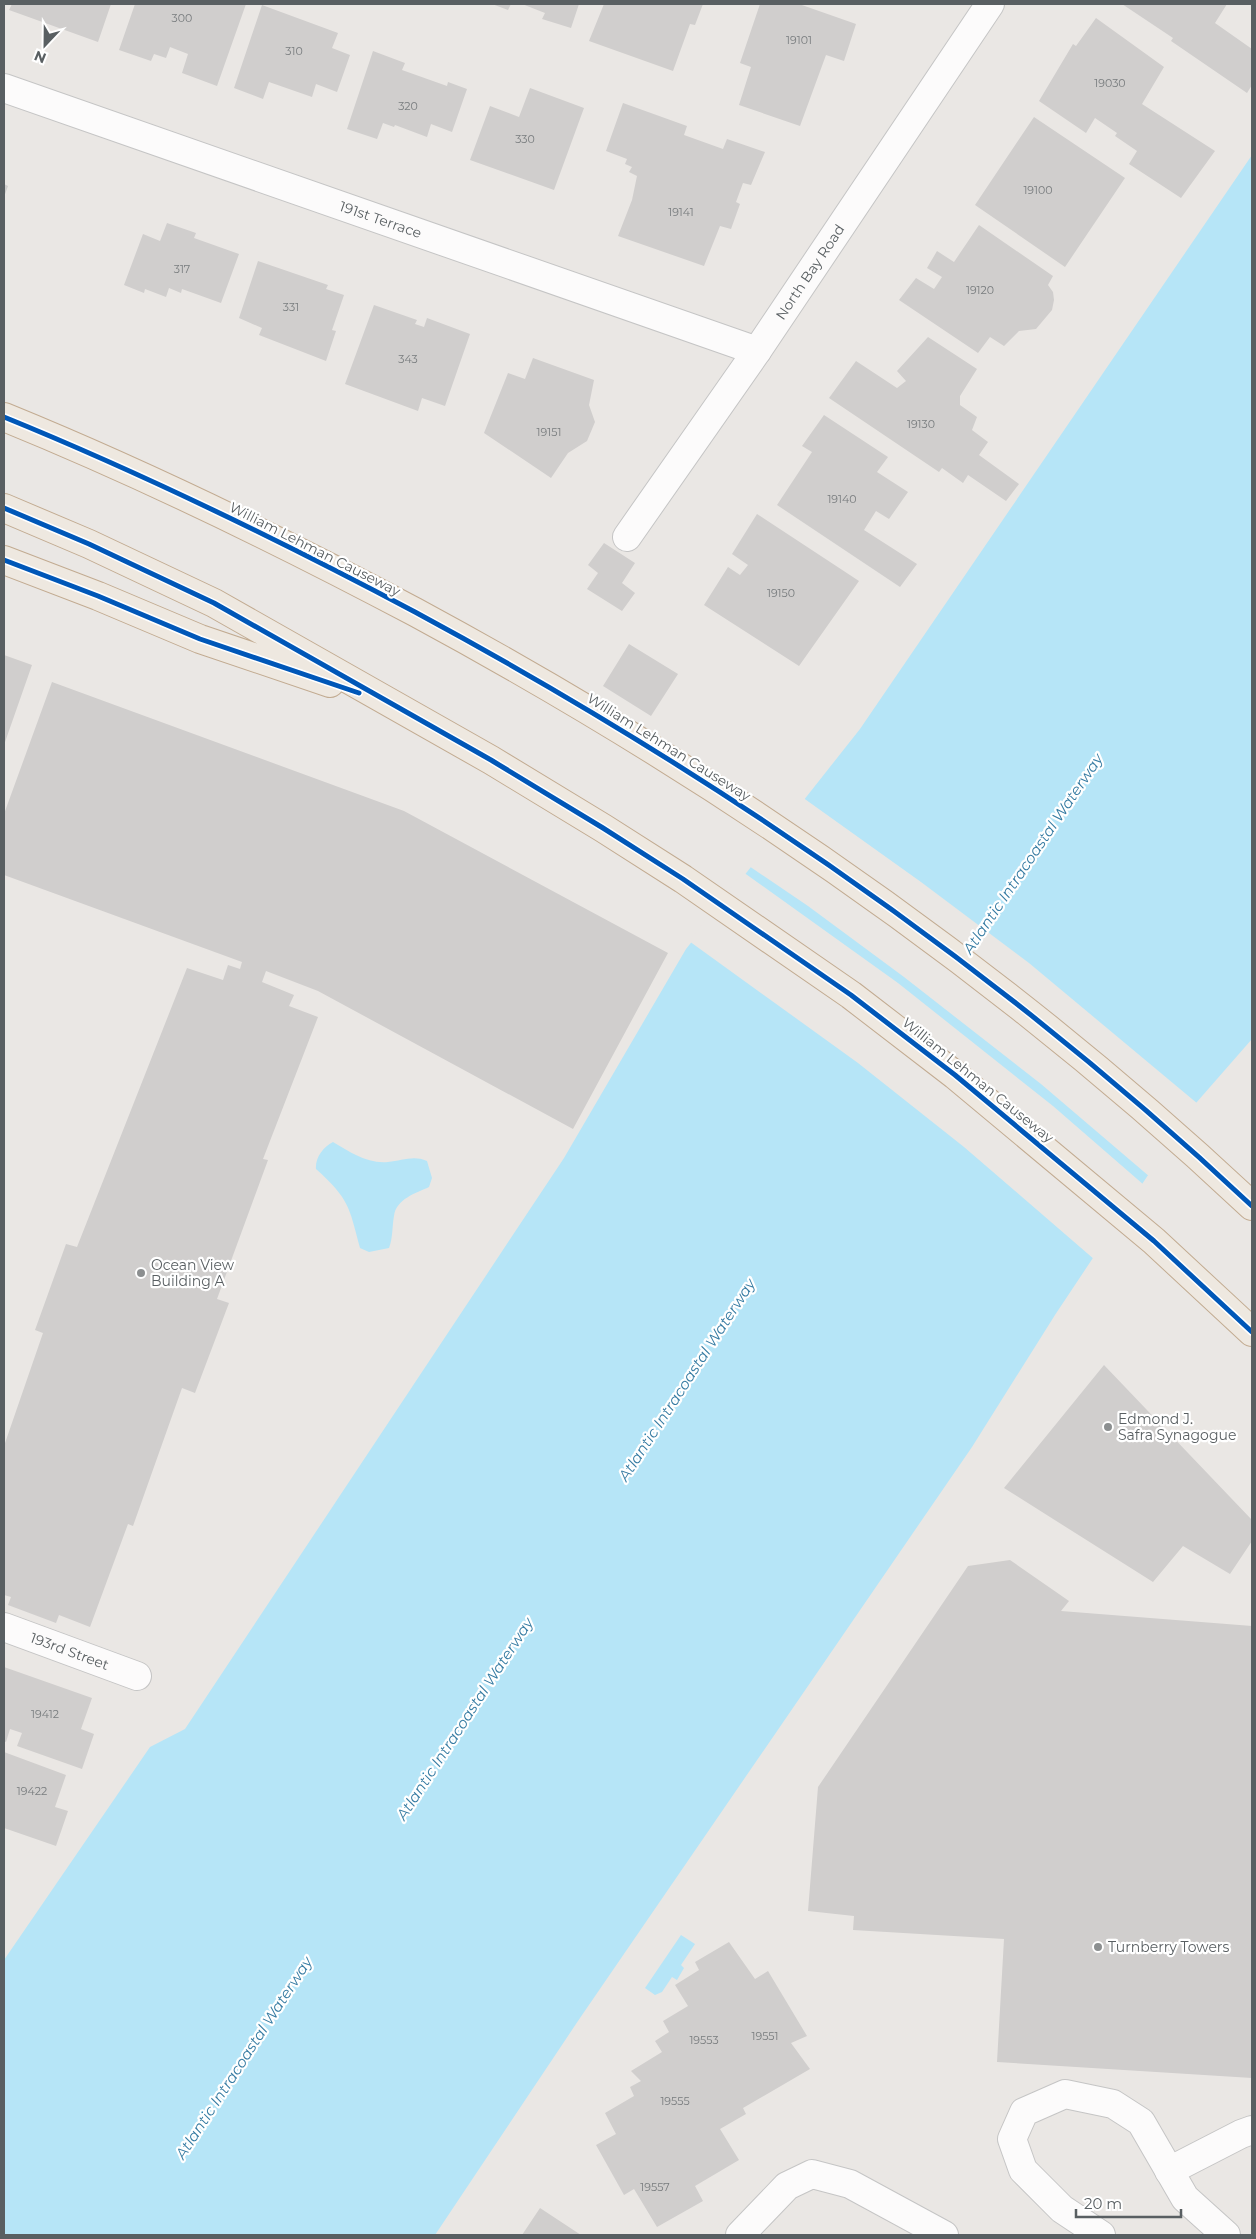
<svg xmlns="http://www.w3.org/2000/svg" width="1256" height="2239" font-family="Montserrat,sans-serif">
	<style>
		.water { fill: #b6e5f7 }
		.pier { fill: #eae7e4 }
		.building { fill: #d0cecd }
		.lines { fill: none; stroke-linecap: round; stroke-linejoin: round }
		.minor-casing { stroke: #c5c5c5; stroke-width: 30 }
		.highway-casing { stroke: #c2ab91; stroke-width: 30 }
		.minor { stroke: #fcfbfb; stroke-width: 28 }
		.highway { stroke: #eee8e0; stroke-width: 28 }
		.cycleway-casing { stroke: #fff; stroke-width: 8 }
		.cycleway { stroke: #0057b8; stroke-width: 5 }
		.poi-dot { fill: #8c8f90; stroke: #fff; stroke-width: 2 }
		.labels { text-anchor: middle; stroke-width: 4.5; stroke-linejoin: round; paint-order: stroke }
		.number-label { font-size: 11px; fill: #787c7e }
		.street-label { font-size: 14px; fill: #595f62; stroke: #fff }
		.poi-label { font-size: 14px; fill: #595f62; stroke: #fff; text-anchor: start }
		.water-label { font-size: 15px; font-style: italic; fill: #357ba2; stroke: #fff }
	</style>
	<rect width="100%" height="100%" fill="#eae7e4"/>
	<path class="water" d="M1252,155V1039L1196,1103L1055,1315L972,1447L580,2018L435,2235H4V1960L150,1747L185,1729L564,1158L686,949L860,729Z
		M333,1142C350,1152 367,1164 388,1162C402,1161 413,1155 427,1161L432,1178L429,1187C416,1193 396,1199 394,1216C392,1227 393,1237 389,1248L369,1252L360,1248C349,1206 349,1199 316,1169C315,1158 323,1147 333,1142Z
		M681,1935L695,1944L681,1965L684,1968L677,1980L672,1977L662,1992L655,1995L645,1988Z"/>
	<path class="pier" d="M802,797L921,882L1029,963L1198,1104L1150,1177L1041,1084L904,977L808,906L749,866Z
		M743,872L898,983L1053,1106L1144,1185L1095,1260L964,1147L858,1063L689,941Z"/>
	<path class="building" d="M12,4H111L98,42L9,10Z
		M135,4H246L217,86L182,73L188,54L170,47L166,58L154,54L151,61L119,50Z
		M492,4H511L508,10Z
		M522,4H579L571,28L542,19L545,13Z
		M604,4H703L695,25L690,24L673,71L589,41Z
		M760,4H799L856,24L844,61L826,55L800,126L739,105L751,67L740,63Z
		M1122,4H1227L1215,23L1252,49V85L1247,93L1171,41L1173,38Z
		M262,5L338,33L332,48L350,55L337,92L316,84L312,97L269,82L263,99L234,88Z
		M1096,18L1164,67L1142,104L1215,151L1181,198L1129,164L1137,151L1115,136L1117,133L1095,118L1086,133L1039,101L1073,44L1076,46Z
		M373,51L405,63L402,70L447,86L448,82L467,89L452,132L431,124L427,137L395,125L394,127L383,123L377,139L347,129Z
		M530,88L584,108L554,190L470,160L490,106L519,117Z
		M623,103L687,126L684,135L723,149L727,139L765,152L751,185L743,183L736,202L740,204L731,229L720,226L704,266L618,236L632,200L637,176L629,172L632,167L625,164L627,159L606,151Z
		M1034,117L1125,178L1065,267L975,205Z
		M4,184L8,186L4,197Z
		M167,223L196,233L194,238L239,254L221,303L182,289L181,293L169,288L166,297L145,289L144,293L124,285L143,234L160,241Z
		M979,225L1053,276L1048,285L1053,292L1054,300L1052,310L1036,329L1019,331L1004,346L990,337L978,353L899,300L916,278L934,289L942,277L927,268L937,251L954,262Z
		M258,261L328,285L326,289L344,295L332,330L336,331L326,361L259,335L262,328L239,318Z
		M374,305L417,320L415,324L424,327L427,318L470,334L445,406L422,398L418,411L345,384Z
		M928,337L977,369L960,396V405L977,417L972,430L988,442L979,455L1019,484L1006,501L968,475L963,483L942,468L939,472L829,398L856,361L897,388L906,381L897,371Z
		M533,358L594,380L589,405L595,422L587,441L568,453L551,478L484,433L508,373L525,379Z
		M824,415L888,457L877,472L908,492L889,519L876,511L864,530L917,564L900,587L777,505L812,452L802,446Z
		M757,514L859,581L799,666L704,605L728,567L740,575L748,565L732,554Z
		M604,543L635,563L622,583L635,593L622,611L587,589L598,573L588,565Z
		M629,644L678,674L651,716L603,686Z
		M4,655L32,665L4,745Z
		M52,682L404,811L668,953L573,1129L318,991L266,971L262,982L294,995L289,1006L318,1017L263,1159L268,1160L217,1299L229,1303L195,1393L182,1388L133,1526L128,1524L90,1627L59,1615L56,1623L8,1605L11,1597L4,1595V1446L43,1333L35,1330L66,1244L77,1247L187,968L223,980L228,965L240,969L242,962L4,875V814Z
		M1104,1365L1252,1520V1541L1230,1574L1183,1546L1153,1582L1004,1488Z
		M1010,1560L1069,1601L1061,1611L1252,1626V2078L997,2062L1004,1939L853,1930L854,1916L808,1911L818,1787L968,1566Z
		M4,1667L92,1698L81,1729L94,1734L82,1769L17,1746L22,1733L10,1729L6,1742L4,1741Z
		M4,1752L66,1775L55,1807L68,1811L56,1846L4,1828Z
		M729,1942L755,1979L768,1971L807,2036L791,2043L810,2069L743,2108L746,2114L720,2129L739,2160L695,2186L703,2201L657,2227L634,2189L624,2195L596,2145L616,2134L605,2113L634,2096L630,2087L641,2081L631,2071L662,2052L655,2041L669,2032L663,2021L688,2006L675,1985L699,1970L695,1962Z
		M540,2208L581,2235H522Z"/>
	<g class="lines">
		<defs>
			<g id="minor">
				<path id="s1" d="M4,88L757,351"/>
				<path id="s2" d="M627,537L757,351L990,4"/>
				<path id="s3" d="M4,1627L137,1676"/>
				<path d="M1169,2171L1241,2134L1252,2130"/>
				<path d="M740,2235L787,2186L812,2174L850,2184L944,2235"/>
				<path d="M1101,2235L1062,2209L1023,2170L1012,2139L1024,2112L1065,2094L1113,2104L1141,2122L1185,2198L1226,2235"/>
			</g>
			<path id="highway" d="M4,417C144,474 281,541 415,612C717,775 1002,971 1252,1206
				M4,508L89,544L214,603L491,760L603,828L683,879L851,995L955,1075L1154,1241L1252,1332
				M4,560L98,596L200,639L330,683"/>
		</defs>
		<use href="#minor" class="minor-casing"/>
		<use href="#highway" class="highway-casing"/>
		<use href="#minor" class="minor"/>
		<use href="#highway" class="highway"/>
		<defs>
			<path id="cycleway" d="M4,417C144,474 281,541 415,612C717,775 1002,971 1252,1206
				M4,508L89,544L214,603L491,760L603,828L683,879L851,995L955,1075L1154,1241L1252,1332
				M4,560L98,596L200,639L359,693"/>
		</defs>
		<use href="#cycleway" class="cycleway-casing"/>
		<use href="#cycleway" class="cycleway"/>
	</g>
	<g class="poi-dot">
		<circle cx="141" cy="1273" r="5"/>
		<circle cx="1108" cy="1427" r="5"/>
		<circle cx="1098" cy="1947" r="5"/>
	</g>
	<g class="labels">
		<g class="number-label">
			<text x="182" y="22">300</text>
			<text x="799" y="44">19101</text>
			<text x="294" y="55">310</text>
			<text x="1110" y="87">19030</text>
			<text x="408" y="110">320</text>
			<text x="525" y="143">330</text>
			<text x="1038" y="194">19100</text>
			<text x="681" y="216">19141</text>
			<text x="182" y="273">317</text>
			<text x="980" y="294">19120</text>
			<text x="291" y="311">331</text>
			<text x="408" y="363">343</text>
			<text x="921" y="428">19130</text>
			<text x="549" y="436">19151</text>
			<text x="842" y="503">19140</text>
			<text x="781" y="597">19150</text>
			<text x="45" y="1718">19412</text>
			<text x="32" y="1795">19422</text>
			<text x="765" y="2040">19551</text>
			<text x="704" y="2044">19553</text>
			<text x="675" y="2105">19555</text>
			<text x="655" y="2191">19557</text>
		</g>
		<g class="street-label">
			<text dy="5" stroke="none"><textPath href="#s1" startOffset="399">191st Terrace</textPath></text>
			<text dy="5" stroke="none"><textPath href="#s2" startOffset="322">North Bay Road</textPath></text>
			<text transform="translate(315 549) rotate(27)" y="5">William Lehman Causeway</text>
			<text transform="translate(669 747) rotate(32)" y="5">William Lehman Causeway</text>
			<text transform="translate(978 1080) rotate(39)" y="5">William Lehman Causeway</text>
			<text dy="5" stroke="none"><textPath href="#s3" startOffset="70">193rd Street</textPath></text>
		</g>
		<g class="poi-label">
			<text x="151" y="1270">Ocean View<tspan x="151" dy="16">Building A</tspan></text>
			<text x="1118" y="1424">Edmond J.<tspan x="1118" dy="16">Safra Synagogue</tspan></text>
			<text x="1108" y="1952">Turnberry Towers</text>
		</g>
		<g class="water-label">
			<text transform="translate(1033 854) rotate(-56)" y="5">Atlantic Intracoastal Waterway</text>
			<text transform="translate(687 1380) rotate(-57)" y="5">Atlantic Intracoastal Waterway</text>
			<text transform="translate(465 1719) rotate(-57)" y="5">Atlantic Intracoastal Waterway</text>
			<text transform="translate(244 2058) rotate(-57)" y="5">Atlantic Intracoastal Waterway</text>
		</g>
	</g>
	<rect width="1256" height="2239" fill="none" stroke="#595f62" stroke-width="10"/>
	<g transform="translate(45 45) rotate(202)" stroke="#ffffff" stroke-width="4" paint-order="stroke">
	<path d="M0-4L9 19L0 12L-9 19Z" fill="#595f62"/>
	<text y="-8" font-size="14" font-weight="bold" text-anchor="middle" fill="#595f62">N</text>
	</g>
	<path d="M1076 2209v8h105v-8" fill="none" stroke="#595f62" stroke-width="2.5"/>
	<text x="1084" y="2209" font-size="15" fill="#595f62" stroke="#ffffff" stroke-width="4" paint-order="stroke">20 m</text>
</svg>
